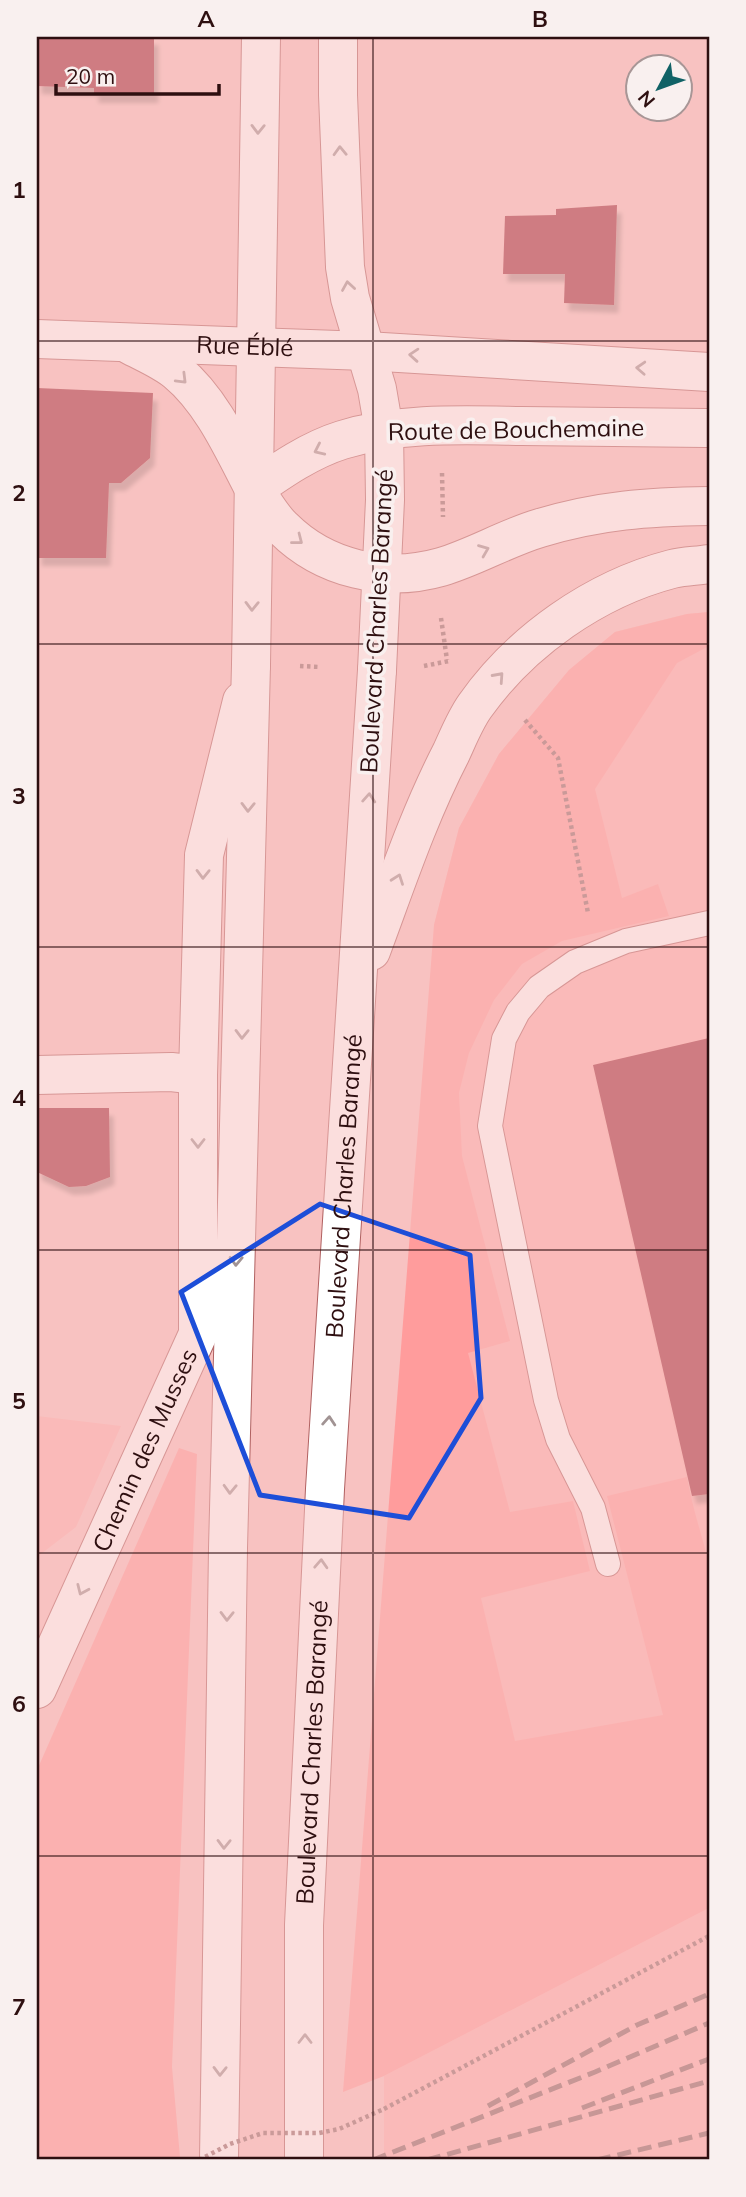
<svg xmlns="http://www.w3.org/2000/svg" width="746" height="2197" font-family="Mulish,sans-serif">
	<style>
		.built { fill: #fdb0af }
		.green { fill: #ff9c9c }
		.building { fill: #9e2734; filter: url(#shadow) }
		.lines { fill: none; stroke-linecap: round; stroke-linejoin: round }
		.service-casing { stroke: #b06161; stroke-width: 26 }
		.minor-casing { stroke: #b06161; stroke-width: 40 }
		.tertiary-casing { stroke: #b06161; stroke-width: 40 }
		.primary-casing { stroke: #b06161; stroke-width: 40 }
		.trunk-casing { stroke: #b06161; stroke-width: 40 }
		.path { stroke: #936868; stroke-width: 4.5; stroke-dasharray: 3.5 3.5; stroke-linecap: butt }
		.service { stroke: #fff; stroke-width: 24 }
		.minor { stroke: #fff; stroke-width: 38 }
		.tertiary { stroke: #fff; stroke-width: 38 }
		.primary { stroke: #fff; stroke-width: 38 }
		.trunk { stroke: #fff; stroke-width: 38 }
		.rail { stroke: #8c6262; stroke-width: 5; stroke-dasharray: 14 7; stroke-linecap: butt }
		.path-bridge { stroke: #936868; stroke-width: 4.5; stroke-dasharray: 3.5 3.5; stroke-linecap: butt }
		.oneway { stroke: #a19393 }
		.marked { fill: none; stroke: #1d4ed8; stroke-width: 5; stroke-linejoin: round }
		.grid { fill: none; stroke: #2e0f10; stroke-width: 2; stroke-opacity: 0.55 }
		.labels { text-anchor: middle; stroke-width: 7; stroke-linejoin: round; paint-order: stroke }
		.street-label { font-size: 24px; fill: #2e0f10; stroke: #f9f0ef }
		.neatline { fill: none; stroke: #2e0f10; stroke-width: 2.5 }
		.grid-label { font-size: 23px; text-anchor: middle; font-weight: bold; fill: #2e0f10 }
	</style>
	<defs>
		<filter id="shadow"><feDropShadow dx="4.5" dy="8" stdDeviation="2" flood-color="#0004"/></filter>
	</defs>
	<rect width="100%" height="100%" fill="#f8c2c1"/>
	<path class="built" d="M709,612V1796L428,1929L434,925L459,828L499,754L569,670L615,632L687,614Z
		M37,1416L121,1426L76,1527L37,1557Z
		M709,1908V2160H384V2076Z"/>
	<path class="green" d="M709,612V646L677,663L595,789L622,898L658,884L669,916L562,941L522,964L494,1000L469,1053L459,1093L462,1156L510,1341L468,1353L510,1512L573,1501L590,1571L481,1598L515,1741L663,1715L607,1496L687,1477C692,1507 702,1535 709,1564V1908L384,2076L343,2092L434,925L459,828L499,754L569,670L615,632L687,614Z
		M179,1448L197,1454L172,2067L180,2157L171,2160H37V1770Z"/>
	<path class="building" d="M94,37H154V95H94V88L37,86V38L94,39Z
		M617,205L614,305L564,303L565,274H503L505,216L556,215V209Z
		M37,388L153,393L150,458L121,483H109L106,558H37Z
		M709,1038V1494L692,1496L593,1065Z
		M37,1108H109L110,1177L86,1186L69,1187L37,1172Z"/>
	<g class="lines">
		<defs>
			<path id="service" d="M608,1564L593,1508L558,1439L546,1400L490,1126L504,1039L518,1012L539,987L575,962L626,941L709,923"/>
			<g id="minor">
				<path id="s1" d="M37,339L366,351"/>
				<path d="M130,345C145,353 164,361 177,372C212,401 233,449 254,489"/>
				<path d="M37,1075L171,1072L198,1075"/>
			</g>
			<g id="tertiary">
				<path d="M366,351L709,372"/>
				<path d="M709,428C647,427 585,427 522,426C462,425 400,422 342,440C310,450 281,470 254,489C263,501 271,517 283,528C324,569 385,583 441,567C475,557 506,538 540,528C600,510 648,507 709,506"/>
				<path id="s2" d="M37,1689L198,1334V1075L204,855L242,701"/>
			</g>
			<path id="primary" d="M338,37V95L345,267L350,298L377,389L384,430L385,500L377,670
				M251,665L261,37"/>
			<g id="trunk">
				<path d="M371,951C396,884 418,817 451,753C458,738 465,720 475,706C521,641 595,589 672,569C684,566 697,566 709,564"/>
				<path d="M219,2160L228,1548L251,665"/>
				<path id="s3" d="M304,2160V1925L325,1489L377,670"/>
			</g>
		</defs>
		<use href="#service" class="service-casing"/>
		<use href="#minor" class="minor-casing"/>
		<use href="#tertiary" class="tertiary-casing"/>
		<use href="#primary" class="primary-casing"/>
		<use href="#trunk" class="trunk-casing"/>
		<path class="path" d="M442,473L443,517
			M441,618L447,660
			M300,666L320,667
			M424,666L449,661
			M525,720L558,758L588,913
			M384,2109L709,1936"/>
		<use href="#service" class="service"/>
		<use href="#minor" class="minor"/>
		<use href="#tertiary" class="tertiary"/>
		<use href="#primary" class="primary"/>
		<use href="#trunk" class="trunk"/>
		<path class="rail" d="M488,2106L637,2025L709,1994
			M582,2108L709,2059
			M373,2160L595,2072L709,2023
			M427,2160L709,2081
			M597,2160L709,2133"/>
		<path class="path-bridge" d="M199,2160L230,2144L263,2133H319L339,2129L384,2109"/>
	</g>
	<defs><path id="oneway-chevron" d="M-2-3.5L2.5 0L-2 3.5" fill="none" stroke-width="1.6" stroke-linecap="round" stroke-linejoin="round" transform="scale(1.75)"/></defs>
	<g class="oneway">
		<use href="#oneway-chevron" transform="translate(258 129) rotate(91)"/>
		<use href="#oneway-chevron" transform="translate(340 151) rotate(-92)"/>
		<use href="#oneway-chevron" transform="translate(348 286) rotate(-99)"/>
		<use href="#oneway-chevron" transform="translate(414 355) rotate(-176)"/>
		<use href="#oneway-chevron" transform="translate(641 368) rotate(-177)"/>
		<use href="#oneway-chevron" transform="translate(182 379) rotate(45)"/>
		<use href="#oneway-chevron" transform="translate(319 450) rotate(155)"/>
		<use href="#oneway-chevron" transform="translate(298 540) rotate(38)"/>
		<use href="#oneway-chevron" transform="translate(484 550) rotate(-22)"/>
		<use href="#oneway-chevron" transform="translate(252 606) rotate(91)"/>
		<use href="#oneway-chevron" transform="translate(499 677) rotate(-48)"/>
		<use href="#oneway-chevron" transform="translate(369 798) rotate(-86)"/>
		<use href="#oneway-chevron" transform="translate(248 807) rotate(91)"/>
		<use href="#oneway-chevron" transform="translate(203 874) rotate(91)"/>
		<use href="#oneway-chevron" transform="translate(398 879) rotate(-70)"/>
		<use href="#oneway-chevron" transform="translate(242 1034) rotate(91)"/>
		<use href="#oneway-chevron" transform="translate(198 1143) rotate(90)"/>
		<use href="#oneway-chevron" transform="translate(236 1261) rotate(92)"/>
		<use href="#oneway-chevron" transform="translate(329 1421) rotate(-86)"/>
		<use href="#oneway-chevron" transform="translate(230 1489) rotate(92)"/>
		<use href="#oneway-chevron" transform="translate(321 1564) rotate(-87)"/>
		<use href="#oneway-chevron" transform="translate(82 1590) rotate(114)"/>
		<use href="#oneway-chevron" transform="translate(227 1616) rotate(91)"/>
		<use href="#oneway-chevron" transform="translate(224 1844) rotate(91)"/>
		<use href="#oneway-chevron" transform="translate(305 2039) rotate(-90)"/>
		<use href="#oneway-chevron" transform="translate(220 2071) rotate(91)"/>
	</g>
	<path d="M0 0H746V2197H0ZM320,1204L470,1255L481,1398L409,1518L260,1495L181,1292Z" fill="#f8c2c1" fill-opacity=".55" fill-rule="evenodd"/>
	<path class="marked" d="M320,1204L470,1255L481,1398L409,1518L260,1495L181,1292Z"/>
	<path class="grid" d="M373,37V2160M37,341H709M37,644H709M37,947H709M37,1250H709M37,1553H709M37,1856H709"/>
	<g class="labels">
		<g class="street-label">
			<text dy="8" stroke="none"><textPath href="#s1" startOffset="208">Rue Éblé</textPath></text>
			<text transform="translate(516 430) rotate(-1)" y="8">Route de Bouchemaine</text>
			<text transform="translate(377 621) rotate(-87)" y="8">Boulevard Charles Barangé</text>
			<text dy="8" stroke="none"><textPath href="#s3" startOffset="975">Boulevard Charles Barangé</textPath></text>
			<text dy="8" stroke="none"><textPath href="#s2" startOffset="262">Chemin des Musses</textPath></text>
			<text dy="8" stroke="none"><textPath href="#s3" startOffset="408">Boulevard Charles Barangé</textPath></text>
		</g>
	</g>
	<rect width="746" height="2197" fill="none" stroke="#f9f0ef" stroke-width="77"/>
	<g transform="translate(659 88) rotate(229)"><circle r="33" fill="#f9f0ef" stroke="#a89696" stroke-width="2"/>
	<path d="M0-5L12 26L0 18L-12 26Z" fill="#116266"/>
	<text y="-10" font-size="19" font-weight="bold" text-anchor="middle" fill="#2e0f10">N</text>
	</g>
	<path d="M56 84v10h163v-10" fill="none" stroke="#2e0f10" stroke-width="3.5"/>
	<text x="66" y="84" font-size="21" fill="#2e0f10" stroke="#f9f0ef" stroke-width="5" paint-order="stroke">20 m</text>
	<rect x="38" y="38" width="670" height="2120" class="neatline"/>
	<g class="grid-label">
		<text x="206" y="27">A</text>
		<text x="540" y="27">B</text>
		<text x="19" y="198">1</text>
		<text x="19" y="501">2</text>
		<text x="19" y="804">3</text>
		<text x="19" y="1106">4</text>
		<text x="19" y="1409">5</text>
		<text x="19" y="1712">6</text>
		<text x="19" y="2015">7</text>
	</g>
</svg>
